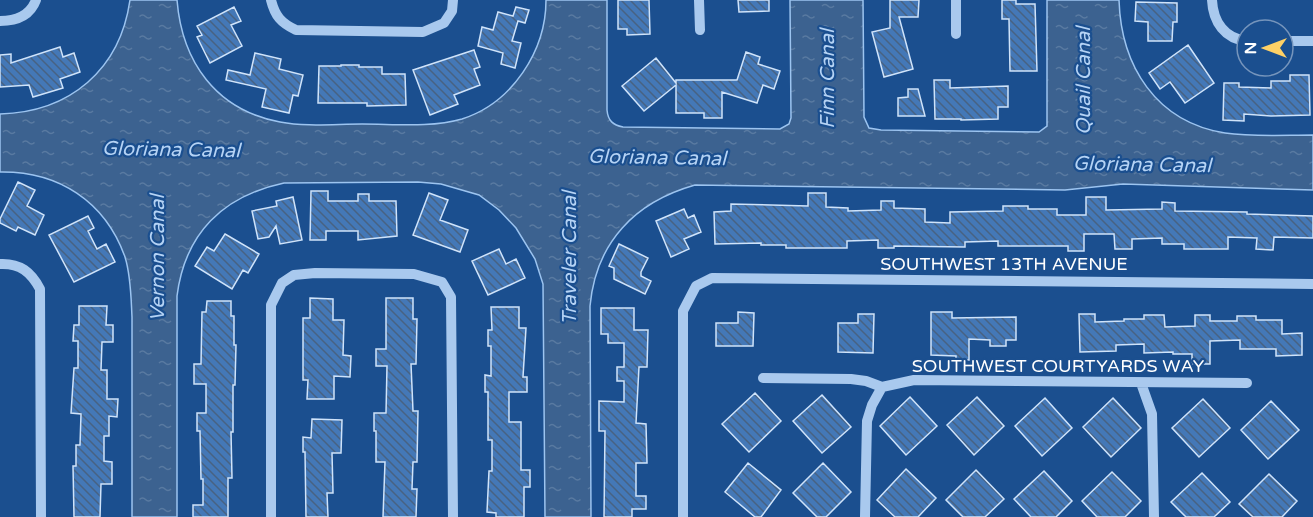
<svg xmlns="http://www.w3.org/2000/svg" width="1313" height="517" font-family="'Varela Round',sans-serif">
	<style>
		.water { fill: url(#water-ripples); stroke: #9cc4f0; stroke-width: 1.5 }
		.building { fill: url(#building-back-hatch); stroke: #cfe3fa; stroke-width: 1.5 }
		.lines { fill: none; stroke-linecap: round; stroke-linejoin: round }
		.minor { stroke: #a9c9ee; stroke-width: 10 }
		.labels { text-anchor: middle; stroke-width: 4.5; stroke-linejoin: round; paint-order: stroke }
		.street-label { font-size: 18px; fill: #fff; stroke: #1b4f8f }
		.water-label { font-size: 20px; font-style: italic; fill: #b5d3f5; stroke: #1b4f8f }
	</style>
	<defs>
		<pattern id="water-ripples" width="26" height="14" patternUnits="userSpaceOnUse" patternTransform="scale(1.5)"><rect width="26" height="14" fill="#3c6290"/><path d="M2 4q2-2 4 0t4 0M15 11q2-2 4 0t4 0" fill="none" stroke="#597aa1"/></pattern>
		<pattern id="building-back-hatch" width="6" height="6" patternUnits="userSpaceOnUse" patternTransform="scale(1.5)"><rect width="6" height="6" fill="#4478b7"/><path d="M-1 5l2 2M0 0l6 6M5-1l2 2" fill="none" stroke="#486282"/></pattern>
	</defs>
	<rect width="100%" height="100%" fill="#1b4f8f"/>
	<path class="water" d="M130,0H177C182,62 216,110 280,122C306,127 335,124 362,124C395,124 430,128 462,119C512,103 546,51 546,0H607V110C608,121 613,125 623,127L780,129L789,124L791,118L790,0H863L864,117L869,128L881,130L1039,132L1047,126V0H1119C1121,66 1156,122 1225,133C1254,137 1284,135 1313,135V190L1123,184L1065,190L695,185C635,202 596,242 590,306L591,517H545L543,284L535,259L516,228L499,210L479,195L441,184L418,182L284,183C223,196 185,233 177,296V517H132V317C131,298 131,276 125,257C105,201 58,171 0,172V114C70,112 120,70 130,0Z"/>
	<path class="building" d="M618,0H649L650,34L627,35V29H618Z
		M738,0H769V11L739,12Z
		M890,0H919L918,17H899L913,69L884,77L872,32L890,28Z
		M1002,0H1016V4H1035L1037,71H1010L1009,19H1002Z
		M1136,2L1177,3V22H1173L1172,41H1148V22L1135,21Z
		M234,7L241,21L231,25L242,46L210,63L197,37L202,35L197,26Z
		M516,7L529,10L525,23L518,21L512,41L521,43L515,68L501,64L503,53L478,46L482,27L493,30L498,12L513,16Z
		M1188,45L1214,83L1185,103L1170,82L1160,89L1149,73Z
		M60,47L63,57L74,53L80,72L60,79L63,88L33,97L29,85L0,87V55L11,54V63Z
		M474,50L480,67L474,69L480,85L454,95L458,104L430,115L413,70Z
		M746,52L760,57L758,64L780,71L774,89L763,85L757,103L722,92V118H704V113H676V85L644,111L622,86L656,58L676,83V80H737Z
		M255,53L281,59L279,69L303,75L298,96L293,95L289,113L262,107L266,89L226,80L228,70L250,75Z
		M341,65H359V67H382V74H405L406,105L367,106V103H318L319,66H341Z
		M1290,75H1309L1310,115L1271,116L1244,114V121L1223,120L1224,83H1239V87L1271,88V81H1290Z
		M934,80H950V88L1008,86V107H998V119L961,120V119H935Z
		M908,89H918L925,116H898V98L908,97Z
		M18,182L35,190L27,206L44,215L35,235L18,227L16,231L0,223V219Z
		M311,191H328V201H358V194H369V201H396L397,236L358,240V231H326V240H310Z
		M429,193L448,200L440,220L468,230L460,252L413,235Z
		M808,193H826V207L848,208V211L881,210V201H894V208L925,209V222L950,223V212L1003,211V206H1028V209H1057V215H1086V197H1106V210L1162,209V202L1175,203V211L1247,212V214L1313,216V238L1274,237L1273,250L1256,249L1257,238L1228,237V249H1184V244H1162V238L1132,239V249H1115L1114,234H1084V251H1068V246H998V241L965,242V247L894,246V248H878V240L847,241V248H786V245H761V243L715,244L714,212L731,211V204L808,206Z
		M293,197L302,240L280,244L276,226L269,237L258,239L252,211L277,206L276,201Z
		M684,209L688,218L694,215L701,232L684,239L689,249L671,257L656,221Z
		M88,216L94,228L88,231L97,249L106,244L115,262L74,282L49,235Z
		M225,234L259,254L248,273L243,270L232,289L195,266L207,247L214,251Z
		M619,244L648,258L641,272V276L651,281L645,294L614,279V268L609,266Z
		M499,249L506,264L516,259L525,278L488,295L472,261Z
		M310,298L333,299V320H344L343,355L351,356L350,377L334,376V399H307L308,380H303V318H310Z
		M386,298H413V319H417L416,364H411L413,411H418L417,462H413L412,489H417L416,517H383L385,462H376V431H374V413H386L387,366H376V349H386Z
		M207,301H231V316H234V345H236L235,385H233V432H231L232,478H228V517H193V505H203V479H201L200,431H197V413H206V384H194V364H201L202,312H206Z
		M79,306H107L106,325H113V342H102L101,370H107V399H118L117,417L109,416V436H104V461L112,462V484H101L100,517H74L73,466H76V445H80L81,414L71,413L74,368H78V341H73L74,325H79Z
		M491,307H519V328H526L523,377H527V392H509V422H521V470H530V487H524V517H496V513L487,512L489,471H492V440H488V392H485V375L491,376V346H488V330H492Z
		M601,308H634V330H648L647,367H639L636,423L646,424L647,463H636V496H646V509H632V517H604L605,431H599V401L624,402V381H617V367H624V343H608V334H601Z
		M738,312L754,313L753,346H716V323H738Z
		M931,312H952V318L1016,317V340H1006V346H990V340L969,339V360L956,359V356L931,355Z
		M858,314H874L873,353L838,352V323H858Z
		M1079,314H1095V322L1124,321V319H1144V315H1164L1165,327L1195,326V315H1210V321H1237V316H1256V320H1282V334L1302,333V355L1276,356V349H1240V340L1210,341V364H1192V354H1173V352L1144,353V344L1116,345V351L1080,352Z
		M755,393L781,421L749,452L722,424Z
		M822,395L851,427L822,453L793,421Z
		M910,397L937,426L906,455L880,426Z
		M977,397L1004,426L974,455L947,425Z
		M1045,398L1072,428L1042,456L1015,426Z
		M1113,398L1141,428L1111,457L1083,427Z
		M1203,399L1230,428L1199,457L1172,428Z
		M1271,401L1299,430L1268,459L1241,430Z
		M312,419L342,420L341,453H332L333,493H327L328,517H306L305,452H303V437L311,438Z
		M748,463L781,490L761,517H755L725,492Z
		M823,463L851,492L826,517H817L793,493Z
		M906,469L936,498L918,517H895L877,500Z
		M976,470L1004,499L985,517H963L946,500Z
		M1044,471L1072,501L1056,517H1031L1014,499Z
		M1112,472L1141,501L1125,517H1097L1082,501Z
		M1202,473L1230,502L1214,517H1186L1171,502Z
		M1269,474L1297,501L1282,517H1253L1239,504Z"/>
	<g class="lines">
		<path class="minor" d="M271,0C275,16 281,23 296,30L423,32L444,23L452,11L453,0
			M699,0L700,30
			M956,0V34
			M1212,0C1213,22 1225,39 1247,41
			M0,21C16,21 30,16 36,0
			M1283,41H1313
			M0,264C20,263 31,272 40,289L41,517
			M763,378L851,379L866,381L882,387L914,380L1247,383
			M1141,383L1152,414L1154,517
			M271,517V305L282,283L294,275L315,273L414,274L442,282L451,297L453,517
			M683,517V311L696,286L712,278L1313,284
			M865,517L867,421L872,405L882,387"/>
	</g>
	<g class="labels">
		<g class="street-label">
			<text x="1004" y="270">SOUTHWEST 13TH AVENUE</text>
			<text x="1058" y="372">SOUTHWEST COURTYARDS WAY</text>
		</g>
		<g class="water-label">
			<text transform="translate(827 79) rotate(-90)" y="7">Finn Canal</text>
			<text transform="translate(1083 81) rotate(-90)" y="7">Quail Canal</text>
			<text transform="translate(171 149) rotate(1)" y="7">Gloriana Canal</text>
			<text transform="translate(657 157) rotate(1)" y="7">Gloriana Canal</text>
			<text transform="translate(1142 164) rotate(1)" y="7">Gloriana Canal</text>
			<text transform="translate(157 258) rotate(-90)" y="7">Vernon Canal</text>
			<text transform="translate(569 258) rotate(-90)" y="7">Traveler Canal</text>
		</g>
	</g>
	<g transform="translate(1265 48) rotate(270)"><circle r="28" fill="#1b4f8f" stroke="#7695bc" stroke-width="1.5"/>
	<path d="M0-4.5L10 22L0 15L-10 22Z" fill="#ffd166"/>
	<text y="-9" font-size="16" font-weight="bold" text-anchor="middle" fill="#ffffff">N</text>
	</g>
</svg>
